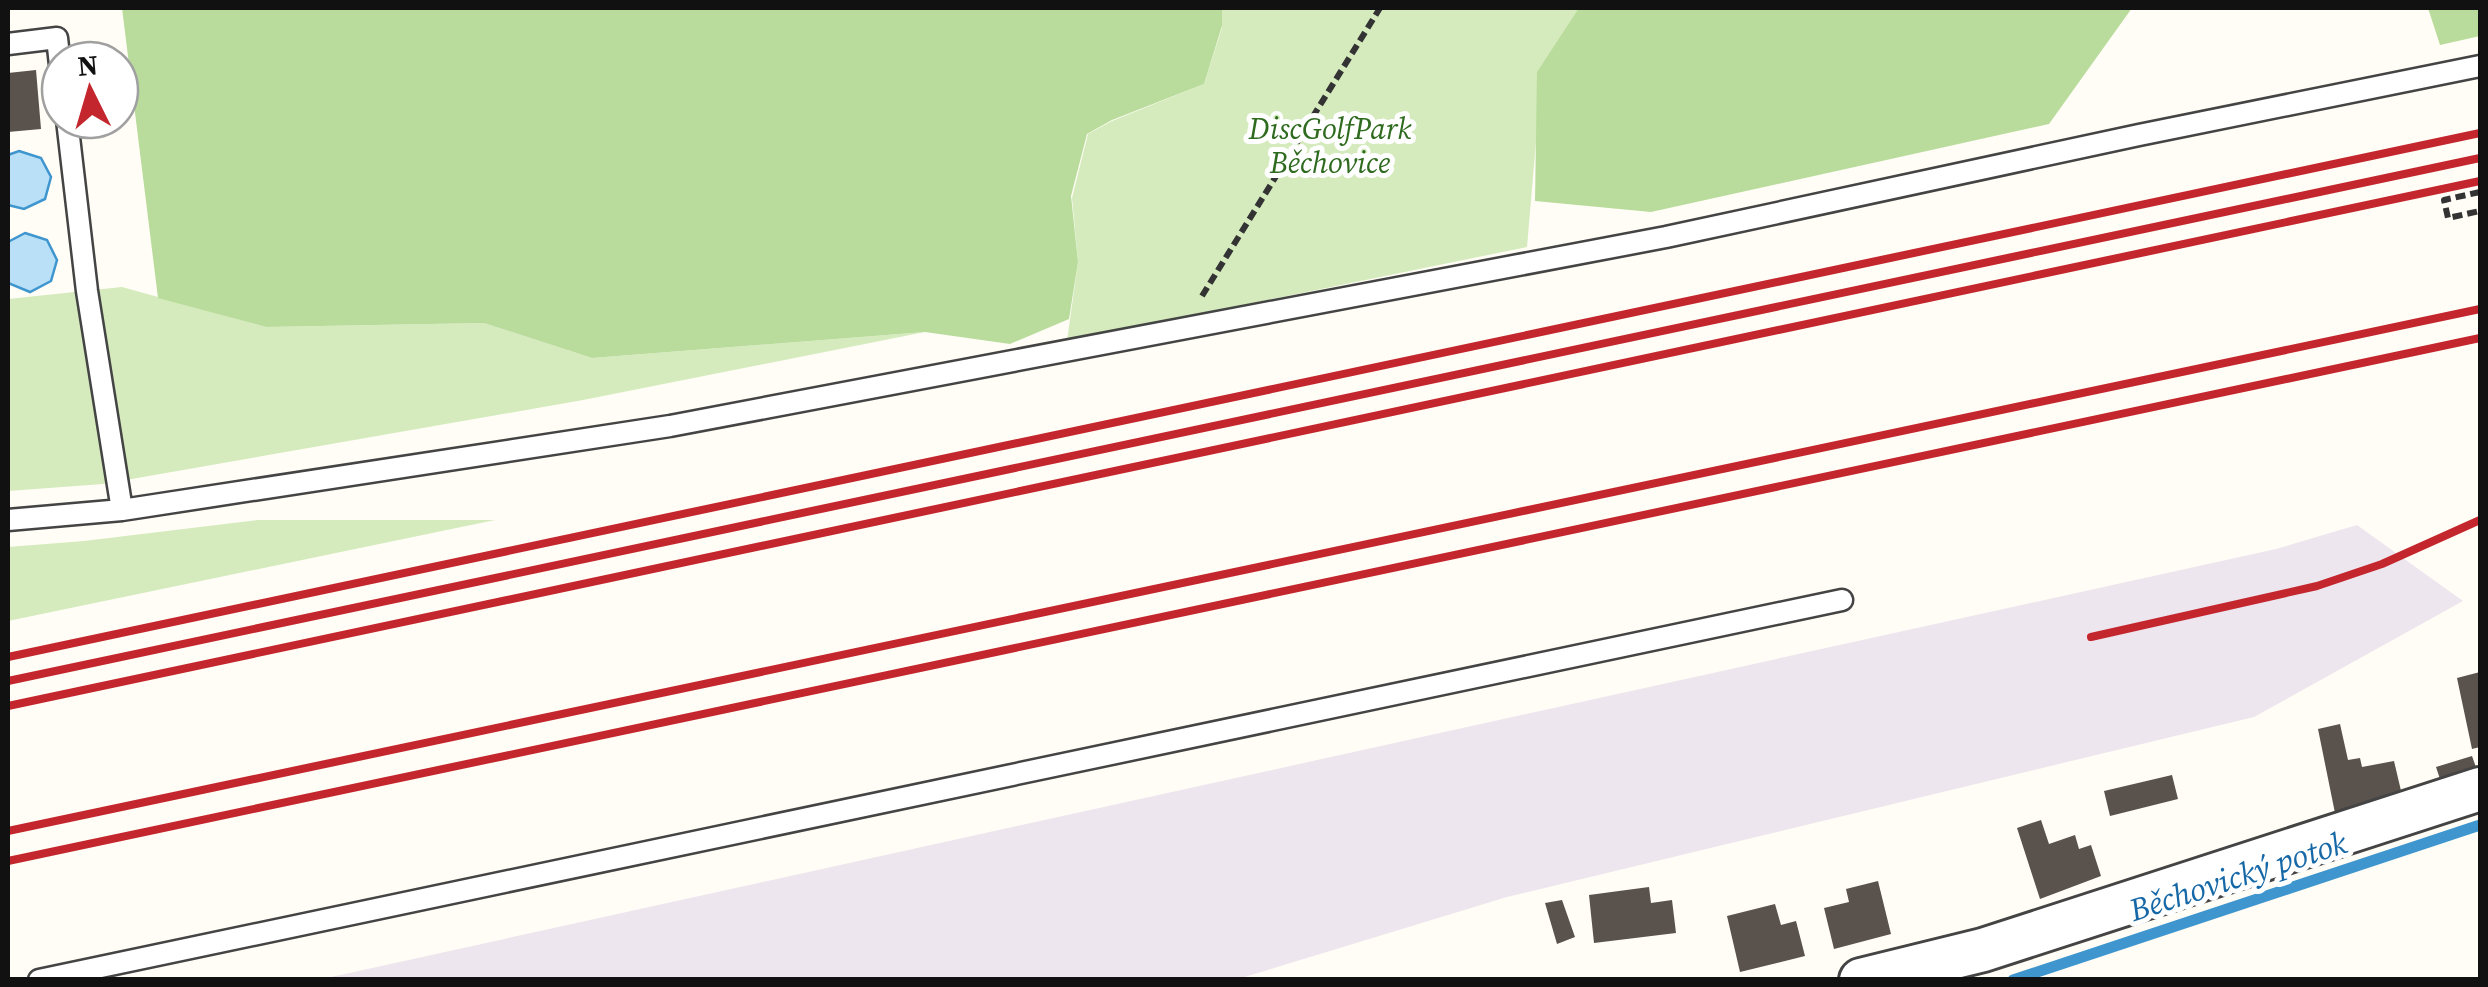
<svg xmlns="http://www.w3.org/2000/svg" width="2488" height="987" font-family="'Source Serif 4',serif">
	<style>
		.industrial { fill: #eee6ef }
		.green { fill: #d5ebbd }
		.forest { fill: #b9dc9c }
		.water { fill: #b9e0f7; stroke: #3f96cf; stroke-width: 2.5 }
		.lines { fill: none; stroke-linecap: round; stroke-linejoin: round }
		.stream { stroke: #3f96cf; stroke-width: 11 }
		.building { fill: #5a524d }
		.service-casing { stroke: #444; stroke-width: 25 }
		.minor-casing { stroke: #444; stroke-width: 48 }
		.path { stroke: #333; stroke-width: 6; stroke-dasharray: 10 5; stroke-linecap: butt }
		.service { stroke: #fff; stroke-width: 20 }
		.minor { stroke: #fff; stroke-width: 42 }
		.rail { stroke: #c4262e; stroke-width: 8 }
		.labels { text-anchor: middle; stroke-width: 10; stroke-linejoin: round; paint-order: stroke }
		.park-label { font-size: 30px; font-style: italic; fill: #2f6b1f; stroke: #fff }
		.water-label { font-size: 32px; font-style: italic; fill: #1768a6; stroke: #fff }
	</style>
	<rect width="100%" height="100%" fill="#fffdf5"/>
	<path class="industrial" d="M2357,525L2463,601L2254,717L1507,897L1238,979H322L2276,549Z"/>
	<path class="green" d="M1222,8H1585L1542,72L1527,247L1067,341L1078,262L1072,198L1088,134L1112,121L1204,84L1222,28Z
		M122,287L266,327L484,323L592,358L925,332L583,400L103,484L8,491V299Z
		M258,520H495L8,621V547L84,541Z"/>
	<path class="forest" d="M122,8H1222V26L1204,84L1112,120L1087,134L1071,196L1078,262L1069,319L1010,344L925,332L592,358L484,323L266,327L158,298Z
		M1579,8H2132L2049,124L1651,212L1535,201L1537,72Z
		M2428,8H2480V36L2440,45Z"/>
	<path class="water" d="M19,151L41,158L51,177L45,199L24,209L8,205V155Z
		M25,233L47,240L57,260L51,281L30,292L8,283V242Z"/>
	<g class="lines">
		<path class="stream" d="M2013,980L2480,825"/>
	</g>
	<path class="building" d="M36,70L41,129L8,132V73Z
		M2480,672V747L2472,749L2457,678Z
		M2340,724L2348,760L2360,758L2362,767L2394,761L2402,795L2336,818L2318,729Z
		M2472,756L2477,770L2441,782L2436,767Z
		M2172,775L2178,799L2110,816L2104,791Z
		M2041,820L2049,844L2075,835L2079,849L2091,845L2101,876L2040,899L2017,828Z
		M1878,881L1891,934L1834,949L1824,908L1849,902L1846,889Z
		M1649,887L1651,903L1672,900L1676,933L1594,943L1589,895Z
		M1562,900L1575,937L1557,944L1545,903Z
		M1775,904L1781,925L1796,921L1805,956L1740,972L1727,916Z"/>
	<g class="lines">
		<defs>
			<path id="service" d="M8,44L57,38L60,65
				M67,120L87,291L122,510
				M8,520L122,510L670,426L1666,237L2139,135L2480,66
				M39,980L1842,600"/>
			<path id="minor" d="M1861,980L1983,950L2480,789"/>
		</defs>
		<use href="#service" class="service-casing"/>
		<use href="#minor" class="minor-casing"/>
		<path class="path" d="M2480,192L2444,200L2448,218L2480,211
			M1202,296L1380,8"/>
		<use href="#service" class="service"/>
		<use href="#minor" class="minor"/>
		<path class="rail" d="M2091,637L2317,586L2382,564L2480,520
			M8,657L2480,133
			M8,681L2480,158
			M8,706L2480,181
			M8,831L2480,309
			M8,861L2480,338"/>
	</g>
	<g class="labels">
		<g class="park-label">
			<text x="1330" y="139">DiscGolfPark<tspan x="1330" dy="34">Běchovice</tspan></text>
		</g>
		<g class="water-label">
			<text transform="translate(2238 876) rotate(-18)" y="11">Běchovický potok</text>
		</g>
	</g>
	<rect width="2488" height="987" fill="none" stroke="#111111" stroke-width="20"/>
	<g transform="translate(90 90) rotate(355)"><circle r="48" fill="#ffffff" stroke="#a0a0a0" stroke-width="2.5"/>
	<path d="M0-8L18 38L0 25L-18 38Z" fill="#c4262e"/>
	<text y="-15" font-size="28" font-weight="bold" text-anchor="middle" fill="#111111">N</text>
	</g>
</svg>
